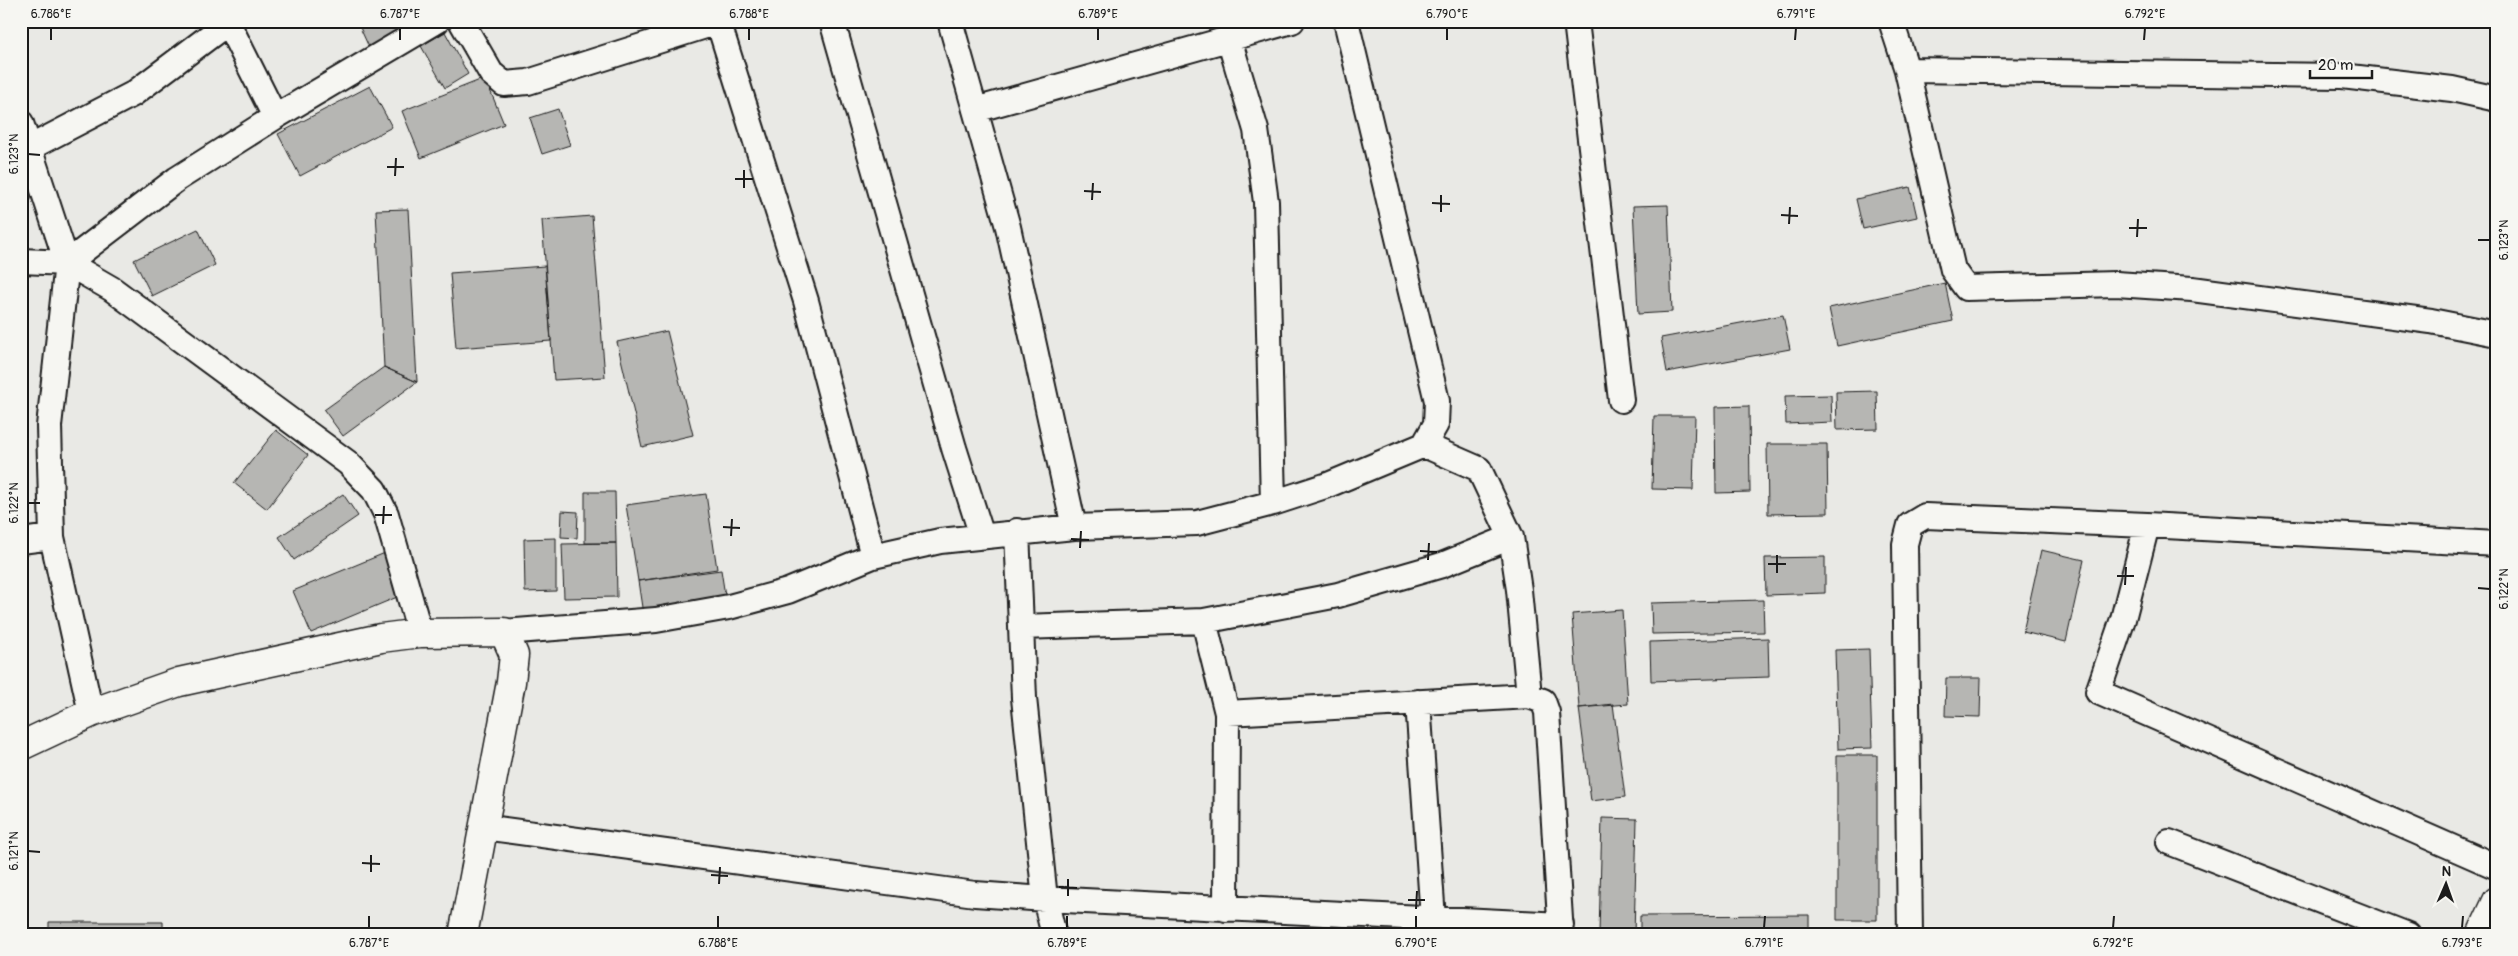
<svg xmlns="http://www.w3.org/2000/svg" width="2518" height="956" font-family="Pangolin,sans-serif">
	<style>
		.building { fill: #b6b6b3; stroke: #1c1c1c }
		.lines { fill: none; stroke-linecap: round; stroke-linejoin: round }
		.minor-casing { stroke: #1c1c1c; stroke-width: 28 }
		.tertiary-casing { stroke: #1c1c1c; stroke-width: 31 }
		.trunk-casing { stroke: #1c1c1c; stroke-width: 31 }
		.minor { stroke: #f6f6f2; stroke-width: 24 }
		.tertiary { stroke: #f6f6f2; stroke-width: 28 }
		.trunk { stroke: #f6f6f2; stroke-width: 28 }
		.ticks { fill: none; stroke: #1c1c1c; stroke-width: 2 }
		.neatline { fill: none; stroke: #1c1c1c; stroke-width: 2 }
		.ticks-label { font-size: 12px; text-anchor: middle; fill: #1c1c1c }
	</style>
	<rect width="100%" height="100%" fill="#e9e9e5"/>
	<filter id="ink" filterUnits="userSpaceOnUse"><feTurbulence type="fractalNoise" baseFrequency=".02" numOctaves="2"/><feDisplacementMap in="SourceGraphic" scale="10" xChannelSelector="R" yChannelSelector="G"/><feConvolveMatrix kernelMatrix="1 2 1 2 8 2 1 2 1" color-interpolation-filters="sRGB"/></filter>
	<g filter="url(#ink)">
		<path class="building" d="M357,21H438L373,56Z
			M445,32L468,74L445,88L421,46Z
			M485,78L504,124L421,158L402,111Z
			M370,86L392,127L300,176L278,134Z
			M558,109L570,145L542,154L530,118Z
			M1910,187L1917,217L1863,229L1856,199Z
			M1668,205L1672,312L1638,314L1633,206Z
			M408,209L417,382L384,367L376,210Z
			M592,216L605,377L554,380L542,220Z
			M198,229L215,265L152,296L134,260Z
			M545,266L551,341L456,348L450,273Z
			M1945,283L1953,321L1837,346L1829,308Z
			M1783,315L1790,349L1667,372L1661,338Z
			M667,331L693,435L642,447L617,342Z
			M384,367L417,382L343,436L324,410Z
			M1877,391L1878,429L1837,430L1836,392Z
			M1831,395L1832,422L1786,424L1785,396Z
			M1749,406L1750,492L1716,493L1715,407Z
			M1654,416H1695L1693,490L1652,489Z
			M276,430L308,455L267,509L234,483Z
			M1767,444H1827L1828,513L1768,514Z
			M585,492H615L616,543H585Z
			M343,494L358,516L294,560L279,537Z
			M706,494L717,569L638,581L626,505Z
			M562,511L578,512L577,538L561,537Z
			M556,538V591L525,592L524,539Z
			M616,543L617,597L564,598L562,544Z
			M2041,550L2084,560L2066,642L2023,632Z
			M385,553L402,595L311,633L293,591Z
			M1825,557V593L1766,595L1765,558Z
			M721,570L726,602L643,614L638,581Z
			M1763,600L1764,632L1652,634L1651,603Z
			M1622,610L1628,704L1579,708L1572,614Z
			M1768,638L1769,677L1651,681L1650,642Z
			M1869,649L1872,748L1838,749L1835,650Z
			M1946,678H1981L1980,717L1945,716Z
			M1613,704L1625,797L1591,801L1579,708Z
			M1837,755H1877V920H1837Z
			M1602,818L1637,819L1634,935L1599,934Z
			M1809,915V935H1640V916Z
			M49,922H163V935H49Z"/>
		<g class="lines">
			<defs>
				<path id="minor" d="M227,21L275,117
					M461,21L491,73L504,84L528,82L718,22
					M718,21L806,301L873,556
					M832,21L954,448L982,536
					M950,21L1008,227L1074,527
					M1576,21L1621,400
					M1891,21L1907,70L1953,270L1966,288L2116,284L2192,289L2431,321L2497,334
					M1229,39L1256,130L1266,202L1273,503
					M1907,70L2342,76L2452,89L2497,99
					M975,110L1292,21
					M21,123L67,263L49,426L52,537L91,713
					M29,148L133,94L230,21
					M21,261L67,263L112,289L348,463L374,490L386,514L420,633
					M67,263L177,179L275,117L437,21
					M1424,445L1479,469L1511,537L1519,590L1529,696
					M2147,525L2123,619L2098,692L2497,867
					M21,541L52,537
					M1204,621L1227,713L1226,909
					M1021,627L1204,621L1338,595L1442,565L1511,537
					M504,632L656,620L729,607L788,591L873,556L940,541L1074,527L1197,523L1273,503L1328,485L1424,445L1436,424L1437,401L1346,21
					M1418,702L1433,919
					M1227,713L1529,696L1543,701L1547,712L1561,935
					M483,827L975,894L1045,899L1024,698L1017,531
					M2169,842L2408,935
					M1054,935L1045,899L1561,925
					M1910,935L1905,544L1910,525L1925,516L2147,525L2497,544"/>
				<path id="tertiary" d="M21,746L91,713L179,682L381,638L420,633L504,632L514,655L511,682L463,935"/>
				<path id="trunk" d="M2481,935L2497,901"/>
			</defs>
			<use href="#minor" class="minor-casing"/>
			<use href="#tertiary" class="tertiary-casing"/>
			<use href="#trunk" class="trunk-casing"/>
			<use href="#minor" class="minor"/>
			<use href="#tertiary" class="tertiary"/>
			<use href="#trunk" class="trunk"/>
		</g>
	</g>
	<path class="ticks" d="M51,40V28M400,40V28M749,40V28M1098,40V28M1447,40V28M1795,40L1796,28M2144,40L2145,28M28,154L40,155M387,167H404M395,176L396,158M735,179H753M744,188V170M1084,191L1101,192M1092,200L1093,183M1432,203L1450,204M1441,212V195M1781,215L1798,216M1789,224L1790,207M2129,228H2147M2137,237L2138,219M2478,240H2490M28,503H40M375,515H392M383,524L384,506M723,527L740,528M731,536L732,519M1071,539L1089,540M1080,548L1081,531M1420,551L1437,552M1428,560L1429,543M1768,564H1786M1777,573V555M2117,576H2134M2125,585L2126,567M2478,588L2490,589M28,851L40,852M362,863L380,864M371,872V855M711,875L728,876M719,884L720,867M1059,887L1077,888M1068,896V879M1408,900H1425M1416,909L1417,891M369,928V916M718,928V916M1067,928V916M1416,928V916M1764,928L1765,916M2113,928L2114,916M2462,928L2463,916"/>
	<rect width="2518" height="956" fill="none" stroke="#f6f6f2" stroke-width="55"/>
	<g transform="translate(2446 884) rotate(2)" stroke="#f6f6f2" stroke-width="4" paint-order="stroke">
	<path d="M0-4L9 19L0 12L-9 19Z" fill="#1c1c1c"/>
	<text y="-8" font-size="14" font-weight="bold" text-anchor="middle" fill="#1c1c1c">N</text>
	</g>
	<path d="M2310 70v8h62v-8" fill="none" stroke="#1c1c1c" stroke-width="2.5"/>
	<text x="2318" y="70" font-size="15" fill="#1c1c1c" stroke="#f6f6f2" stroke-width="4" paint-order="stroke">20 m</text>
	<rect x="28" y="28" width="2462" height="900" class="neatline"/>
	<g class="ticks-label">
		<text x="51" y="18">6.786°E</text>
		<text x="400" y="18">6.787°E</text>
		<text x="749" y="18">6.788°E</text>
		<text x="1098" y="18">6.789°E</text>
		<text x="1447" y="18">6.790°E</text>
		<text x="1796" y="18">6.791°E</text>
		<text x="2145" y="18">6.792°E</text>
		<text transform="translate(14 154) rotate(-90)" y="4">6.123°N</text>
		<text transform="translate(2504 240) rotate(-90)" y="4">6.123°N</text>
		<text transform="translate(14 503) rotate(-90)" y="4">6.122°N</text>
		<text transform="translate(2504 589) rotate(-90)" y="4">6.122°N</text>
		<text transform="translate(14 851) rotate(-90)" y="4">6.121°N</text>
		<text x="369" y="947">6.787°E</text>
		<text x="718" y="947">6.788°E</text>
		<text x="1067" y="947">6.789°E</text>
		<text x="1416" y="947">6.790°E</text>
		<text x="1764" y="947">6.791°E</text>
		<text x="2113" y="947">6.792°E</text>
		<text x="2462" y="947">6.793°E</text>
	</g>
</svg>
